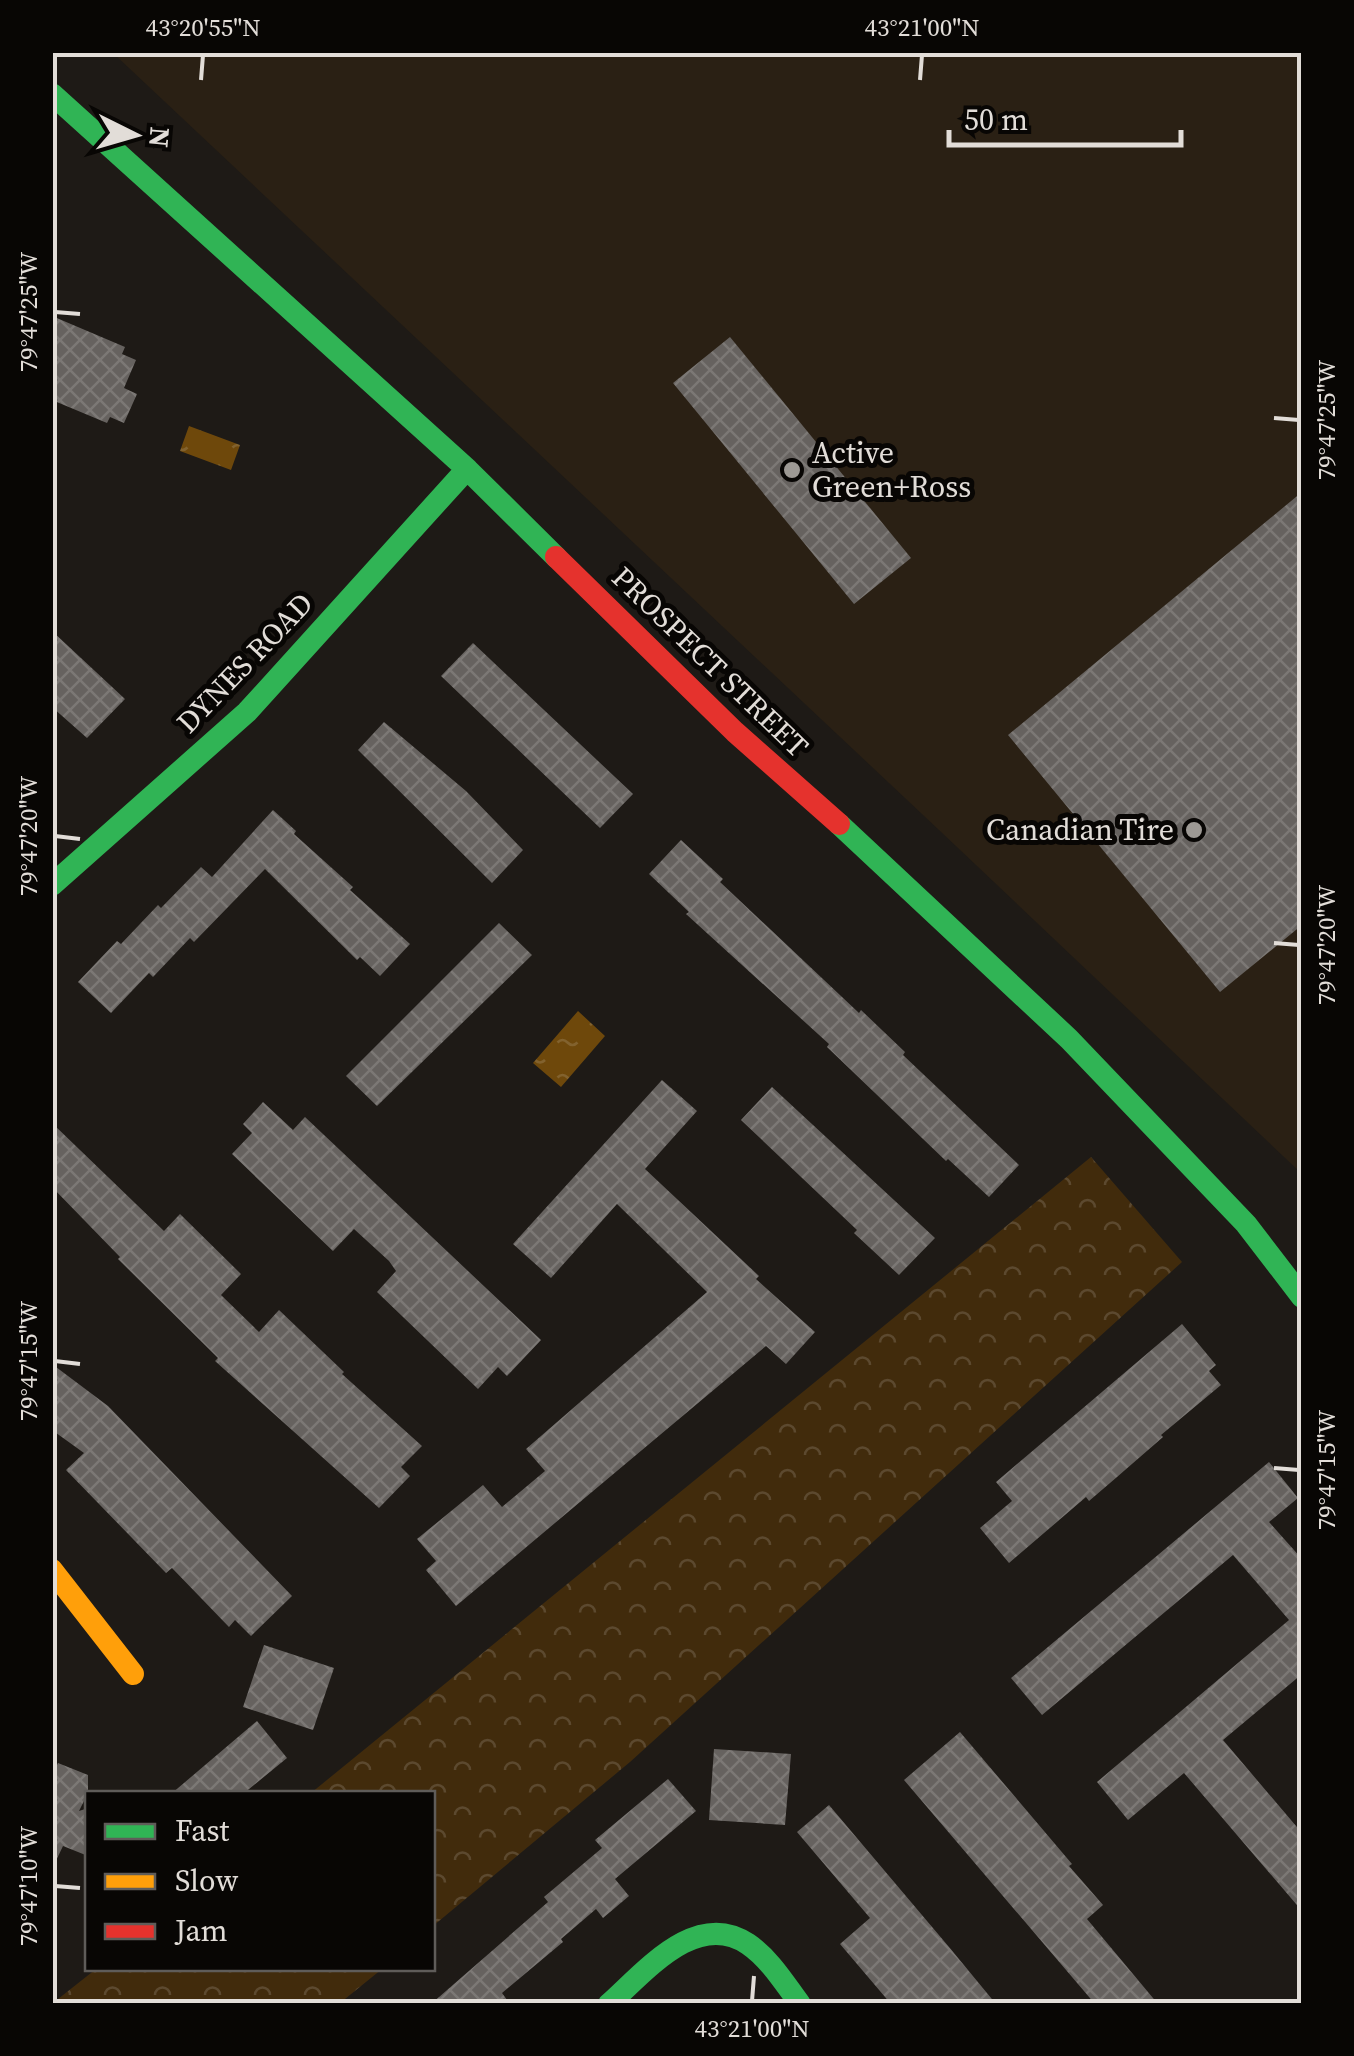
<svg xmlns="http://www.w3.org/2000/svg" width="1354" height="2056" font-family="'Source Serif 4',serif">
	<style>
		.built { fill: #2a2014 }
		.park { fill: url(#park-crowns) }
		.water { fill: url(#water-ripples) }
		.building { fill: url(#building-cross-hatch) }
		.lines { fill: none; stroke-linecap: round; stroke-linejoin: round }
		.fast { stroke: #30b455; stroke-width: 22 }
		.slow { stroke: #ff9f0a; stroke-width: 22 }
		.jam { stroke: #e5322d; stroke-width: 22 }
		.ticks { fill: none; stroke: #e2ddd8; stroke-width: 4 }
		.poi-dot { fill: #9d9994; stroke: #080604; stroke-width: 4 }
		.labels { text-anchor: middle; stroke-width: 10; stroke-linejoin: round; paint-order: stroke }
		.poi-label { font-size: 30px; fill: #e2ddd8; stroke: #080604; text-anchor: start }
		.street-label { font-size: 30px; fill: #e2ddd8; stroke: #080604 }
		.neatline { fill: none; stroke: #e2ddd8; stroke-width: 4 }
		.ticks-label { font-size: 25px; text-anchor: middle; fill: #e2ddd8 }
	</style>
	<defs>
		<pattern id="park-crowns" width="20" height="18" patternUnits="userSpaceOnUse" patternTransform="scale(2.5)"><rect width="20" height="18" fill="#412b0c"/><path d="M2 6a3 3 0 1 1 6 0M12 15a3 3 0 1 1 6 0" fill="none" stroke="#5c492f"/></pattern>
		<pattern id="water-ripples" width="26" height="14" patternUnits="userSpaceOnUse" patternTransform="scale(2.5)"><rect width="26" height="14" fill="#6e480b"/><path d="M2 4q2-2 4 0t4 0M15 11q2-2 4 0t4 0" fill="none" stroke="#82622e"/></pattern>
		<pattern id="building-cross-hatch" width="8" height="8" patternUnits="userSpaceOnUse" patternTransform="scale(2.5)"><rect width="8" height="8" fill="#66625f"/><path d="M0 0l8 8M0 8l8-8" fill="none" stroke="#7c7875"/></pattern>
	</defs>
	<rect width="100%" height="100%" fill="#1e1a16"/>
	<path class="built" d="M113,53H1301V1173L939,830Z"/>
	<path class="park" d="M1091,1157L1182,1262L630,1762L433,1926L432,1794L311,1793Z
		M96,1969V1968L382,1969L340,2003H53Z"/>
	<path class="water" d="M189,426L240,445L231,470L180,451Z
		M578,1011L605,1036L561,1087L533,1063Z"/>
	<path class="building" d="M52,316L125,347L122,354L136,360L124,388L137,394L124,423L110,417L107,423L52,400Z
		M730,337L911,558L854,604L673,383Z
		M1302,492V925L1220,992L1008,735Z
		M52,631L125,699L87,738L52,707Z
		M473,643L633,794L600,828L441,676Z
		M384,722L466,791L523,850L492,883L358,750Z
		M273,810L296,831L294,834L353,887L350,890L410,944L380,976L360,957L357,960L265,869L194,942L190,938L153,977L149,973L111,1013L78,982L117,941L121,944L158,905L161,908L201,867L212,877Z
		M681,840L723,879L720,882L859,1013L861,1010L905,1052L903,1055L1019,1165L989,1197L948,1159L946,1161L827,1047L829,1044L686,914L689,912L649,874Z
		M499,923L532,955L377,1106L346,1076Z
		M662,1080L697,1111L645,1169L759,1276L756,1279L815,1332L786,1364L766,1346L456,1606L426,1570L436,1561L417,1539L483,1485L502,1507L545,1471L526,1449L707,1292L617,1204L551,1278L513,1244Z
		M772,1087L935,1238L899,1275L854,1233L857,1230L741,1120Z
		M263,1102L293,1130L305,1117L541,1340L507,1376L498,1367L478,1389L377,1292L396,1271L389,1261L354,1229L333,1251L232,1154L252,1133L243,1124Z
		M52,1123L164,1231L180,1214L241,1274L221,1295L259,1332L279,1310L344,1372L342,1374L422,1446L401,1467L410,1476L379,1508L215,1361L218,1358L118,1259L120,1257L52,1187Z
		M1182,1324L1216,1365L1209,1371L1221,1385L1161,1435L1163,1437L1117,1477L1089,1501L1086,1497L1009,1563L980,1528L1012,1501L996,1482Z
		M52,1364L108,1406L292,1596L251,1636L235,1620L229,1627L172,1568L166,1573L66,1470L84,1453L52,1430Z
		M1269,1462L1298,1498L1269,1522L1302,1559V1674L1223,1740L1302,1833V1911L1184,1773L1128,1820L1097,1782L1289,1620L1233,1555L1042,1715L1011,1678Z
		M264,1645L334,1668L313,1730L243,1707Z
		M257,1721L287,1758L243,1794H171Z
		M960,1732L1072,1864L1069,1866L1103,1905L1087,1919L1158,2004H1095L904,1780Z
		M714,1749L791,1754L785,1825L709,1820Z
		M58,1763L88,1775V1793L79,1811L88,1808V1856L63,1846L52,1869V1776Z
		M668,1779L696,1811L615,1879L629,1896L603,1918L596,1909L561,1939L563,1942L502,1993L510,2004H431L548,1902L544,1897L602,1848L595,1840Z
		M829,1805L949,1947L996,2004H891L840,1944L870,1918L797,1832Z"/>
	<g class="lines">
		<path class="fast" d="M52,94L467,469L556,557
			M839,824L1069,1039L1246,1224L1302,1297
			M52,885L247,712L467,469
			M609,2004C645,1972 696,1909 748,1944C770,1959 785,1984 800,2004"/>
		<path class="slow" d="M52,1570L133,1674"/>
		<path class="jam" d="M556,557L735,732L839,824"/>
	</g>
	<path class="ticks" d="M201,80L203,55M920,80L922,55M55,312L80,314M1274,418L1299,420M55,836L80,839M1274,943L1299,945M55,1361L80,1364M1274,1468L1299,1470M55,1886L80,1888M752,2001L754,1976"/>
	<g class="poi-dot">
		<circle cx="792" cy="470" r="10"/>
		<circle cx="1194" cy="830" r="10"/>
	</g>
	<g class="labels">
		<g class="poi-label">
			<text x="812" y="463">Active<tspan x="812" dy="34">Green+Ross</tspan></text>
			<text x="1174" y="840" text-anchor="end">Canadian Tire</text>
		</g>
		<g class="street-label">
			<text transform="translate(710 662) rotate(44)" y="10">PROSPECT STREET</text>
			<text transform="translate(245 663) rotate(-46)" y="10">DYNES ROAD</text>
		</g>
	</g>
	<rect width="1354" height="2056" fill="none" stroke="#080604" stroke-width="110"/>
	<rect x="85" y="1791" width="350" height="180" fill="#080604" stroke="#5f5c59" stroke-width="2.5"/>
	<rect x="105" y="1824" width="50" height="15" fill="#30b455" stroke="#5f5c59" stroke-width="2.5"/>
	<text x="175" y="1841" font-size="30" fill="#e2ddd8">Fast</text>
	<rect x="105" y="1874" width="50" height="15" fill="#ff9f0a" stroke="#5f5c59" stroke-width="2.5"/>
	<text x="175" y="1891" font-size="30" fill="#e2ddd8">Slow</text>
	<rect x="105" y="1924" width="50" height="15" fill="#e5322d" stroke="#5f5c59" stroke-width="2.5"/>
	<text x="175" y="1941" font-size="30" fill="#e2ddd8">Jam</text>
	<g transform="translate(135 135) rotate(95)" stroke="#080604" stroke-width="8" paint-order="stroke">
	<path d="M0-8L18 38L0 25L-18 38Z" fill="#e2ddd8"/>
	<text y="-15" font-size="28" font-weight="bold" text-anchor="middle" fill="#e2ddd8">N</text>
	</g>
	<path d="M949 130v15h232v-15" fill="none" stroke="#e2ddd8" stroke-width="5"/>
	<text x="964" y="130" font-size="30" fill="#e2ddd8" stroke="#080604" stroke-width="8" paint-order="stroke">50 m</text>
	<rect x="55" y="55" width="1244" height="1946" class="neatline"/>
	<g class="ticks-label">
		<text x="203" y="36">43°20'55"N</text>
		<text x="922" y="36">43°21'00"N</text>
		<text transform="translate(28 312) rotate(-90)" y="9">79°47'25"W</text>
		<text transform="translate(1326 420) rotate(-90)" y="9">79°47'25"W</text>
		<text transform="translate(28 836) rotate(-90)" y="9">79°47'20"W</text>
		<text transform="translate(1326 945) rotate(-90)" y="9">79°47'20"W</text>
		<text transform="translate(28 1361) rotate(-90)" y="9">79°47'15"W</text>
		<text transform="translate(1326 1470) rotate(-90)" y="9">79°47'15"W</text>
		<text transform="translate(28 1886) rotate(-90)" y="9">79°47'10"W</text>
		<text x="752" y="2037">43°21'00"N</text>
	</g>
</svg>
